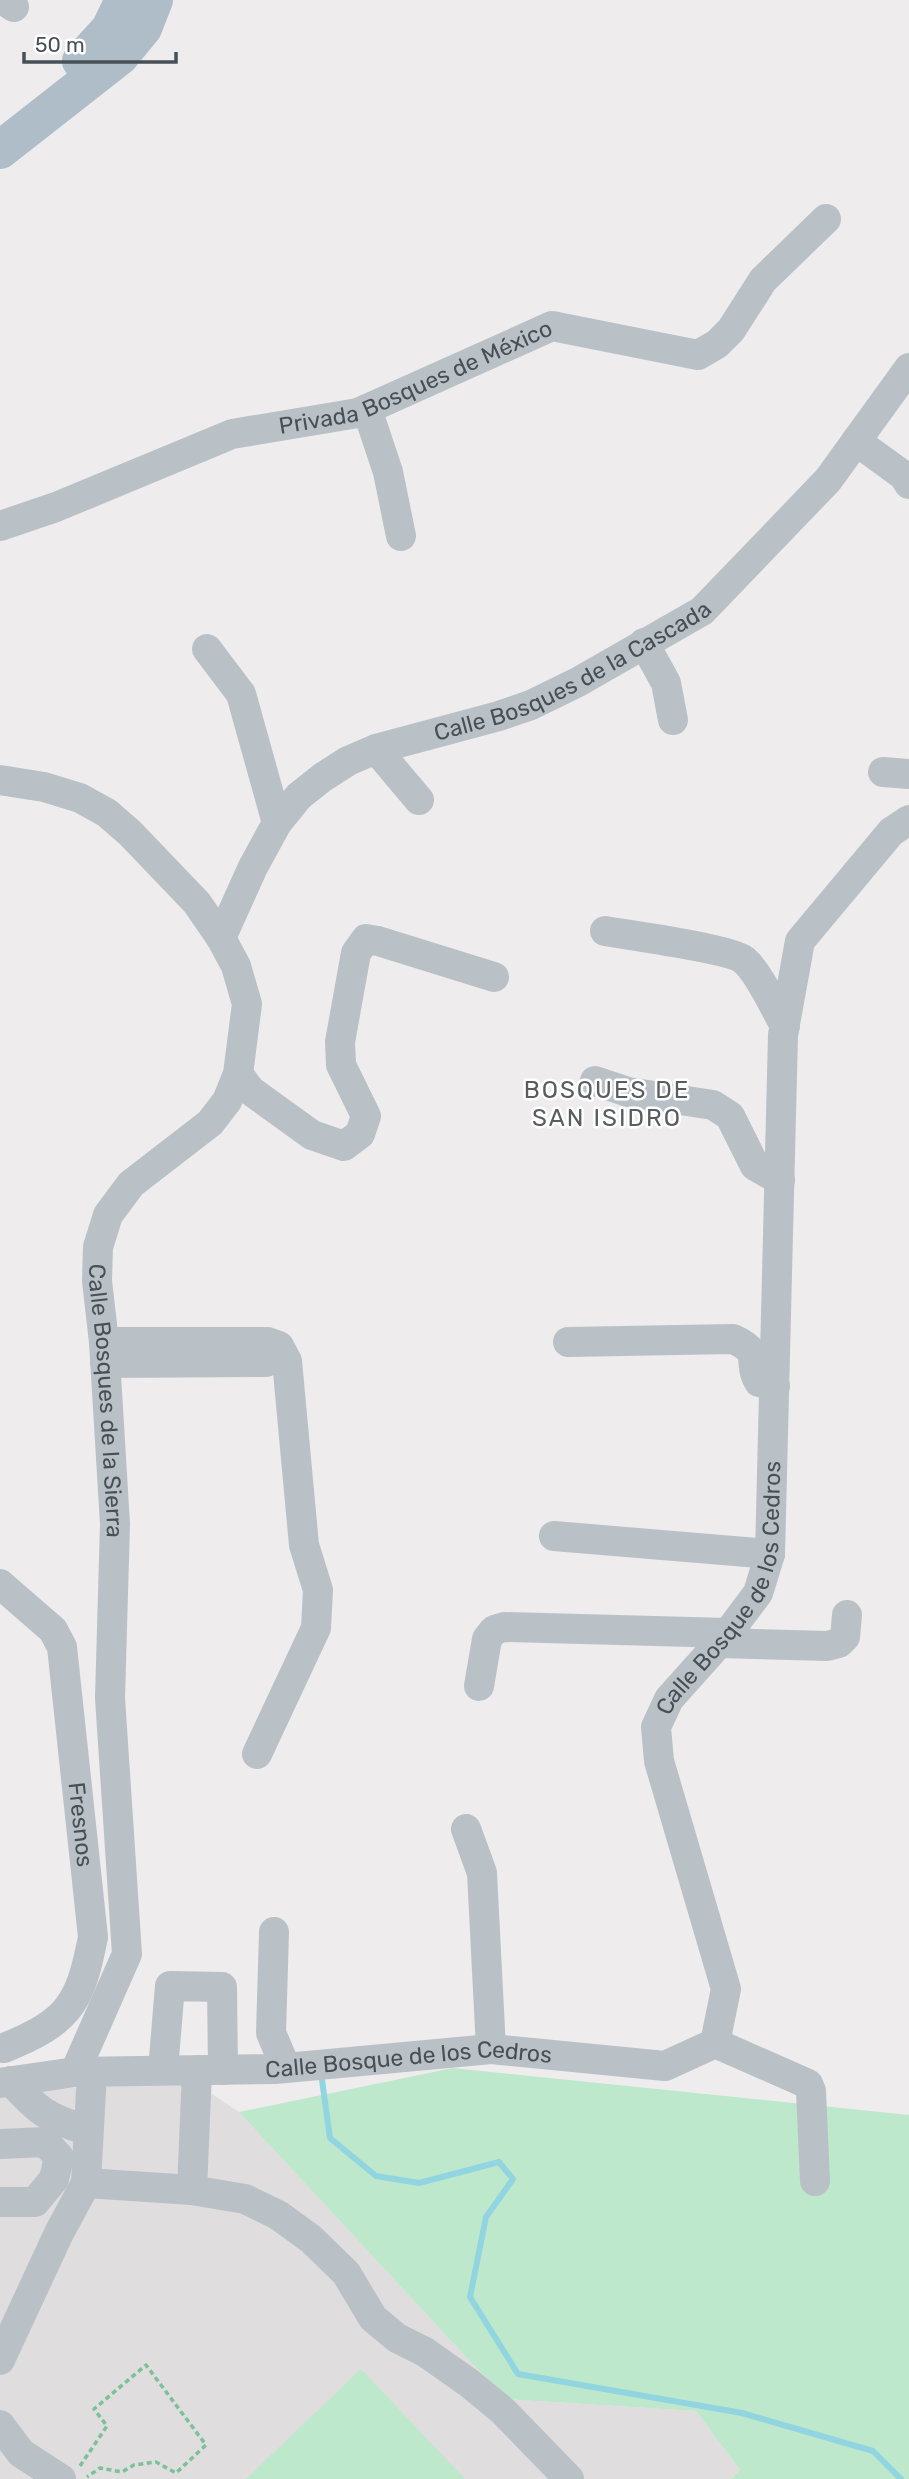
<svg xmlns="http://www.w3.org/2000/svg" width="909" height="2479" font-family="Rubik,sans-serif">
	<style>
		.education { fill: #dfdddd }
		.green { fill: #bee8cb }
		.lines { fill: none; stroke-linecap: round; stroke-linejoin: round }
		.stream { stroke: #91d5e0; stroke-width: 6 }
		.path { stroke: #7bc19a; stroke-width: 3.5; stroke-dasharray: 5 3.5; stroke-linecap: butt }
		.minor { stroke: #b9c1c7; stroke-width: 30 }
		.major { stroke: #aebdc8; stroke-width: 38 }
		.labels { text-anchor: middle; stroke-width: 5; stroke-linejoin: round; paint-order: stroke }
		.street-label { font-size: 23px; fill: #475057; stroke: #fff }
		.neighbourhood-label { font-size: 24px; letter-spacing: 2px; fill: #595d60; stroke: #fff }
	</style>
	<rect width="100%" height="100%" fill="#eeecec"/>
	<path class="education" d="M191,2080L239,2112L505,2399L696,2411L740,2470L731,2479H0V2093Z"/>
	<path class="green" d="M453,2068L909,2115V2479H731L740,2470L696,2411L505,2399L239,2112Z
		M361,2369L465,2479H246Z"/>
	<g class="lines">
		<path class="stream" d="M322,2080L330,2138L376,2176L419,2183L499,2162L513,2179L486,2217L470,2297L518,2374L742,2413L873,2451L901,2479"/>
		<path class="path" d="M80,2466L107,2426L94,2409L146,2365L206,2445L176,2473L156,2462L134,2465L122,2472L100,2468L87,2477"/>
		<g class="minor">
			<path d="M3,0L14,7"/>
			<path d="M367,409L388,472L401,536"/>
			<path d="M856,441L904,476L909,484"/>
			<path id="s1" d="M0,526L56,507L232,434L358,413L552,326L698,355L717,344L731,330L763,280L826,219"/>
			<path d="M644,643L666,683L673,720"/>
			<path d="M207,649L241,694L277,823"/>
			<path d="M376,749L419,800"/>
			<path d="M883,772L909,774"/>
			<path id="s2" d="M0,780L44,787L80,798L107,813L130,833L197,903L221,938L236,966L247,1004L238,1074L227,1101L210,1123L131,1184L108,1215L98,1247L97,1281L104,1342L115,1524L110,1698L127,1954L75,2072"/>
			<path d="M605,931C629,935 731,949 744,960C760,974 774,1007 785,1026"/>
			<path id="s3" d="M221,938L253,867L277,823L299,796L323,777L348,761L376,749L499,716L531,705L578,682L702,611L828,480L909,368"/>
			<path d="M238,1074L251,1091L312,1135L344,1146L360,1134L366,1116L341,1065L340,1042L356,953L366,939L378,941L494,977"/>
			<path d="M595,1081L628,1092L713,1105L730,1116L755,1166L780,1180"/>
			<path d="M104,1342H268L279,1346L287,1361L304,1545L318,1590L316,1628L257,1754"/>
			<path d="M568,1342L733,1339C765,1353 746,1362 759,1382L775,1386"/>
			<path d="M105,1363L266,1362"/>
			<path d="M554,1536L770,1554"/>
			<path id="s4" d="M0,1584L53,1630L62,1647L93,1937C80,2005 68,2022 4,2048"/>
			<path d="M719,1643L827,1646L839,1643L845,1637L847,1615"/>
			<path d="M479,1686L487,1639L494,1630L504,1627L728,1633"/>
			<path d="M466,1829L482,1873L491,2049"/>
			<path d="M274,1932L271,2033L286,2068"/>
			<path d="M715,2043L808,2084L811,2091L815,2181"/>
			<path d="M163,2070L170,1986L222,1987L223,2070"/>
			<path d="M92,2072L86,2183L192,2190L197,2070"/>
			<path d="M11,2081C38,2111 48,2119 87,2130"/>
			<path id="s5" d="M0,2083L75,2072L275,2069L491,2049L665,2066L715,2043L726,1989L659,1761L656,1727L669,1699L728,1633L758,1593L770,1554L783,1035L800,941L891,832L909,820"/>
			<path d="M0,2144L45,2142L59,2157L54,2179L35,2202H0"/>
			<path d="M192,2190L245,2199L278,2215L311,2239L346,2273L373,2318L397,2338L425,2352L469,2383L503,2411L569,2479"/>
			<path d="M0,2360L59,2233L86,2183"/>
			<path d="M0,2425L21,2453L61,2479"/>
		</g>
		<path class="major" d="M81,61L110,29L124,0
			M0,150L120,56L143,28L154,0"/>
	</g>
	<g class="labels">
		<g class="street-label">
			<text dy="8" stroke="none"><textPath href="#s1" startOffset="443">Privada Bosques de México</textPath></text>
			<text dy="8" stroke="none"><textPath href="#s3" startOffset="466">Calle Bosques de la Cascada</textPath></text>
			<text dy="8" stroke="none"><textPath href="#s2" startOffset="808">Calle Bosques de la Sierra</textPath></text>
			<text dy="8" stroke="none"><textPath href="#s5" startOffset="1209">Calle Bosque de los Cedros</textPath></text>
			<text dy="8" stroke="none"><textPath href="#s4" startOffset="268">Fresnos</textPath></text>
			<text dy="8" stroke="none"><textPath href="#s5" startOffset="410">Calle Bosque de los Cedros</textPath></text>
		</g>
		<g class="neighbourhood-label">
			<text x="607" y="1098">BOSQUES DE<tspan x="607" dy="28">SAN ISIDRO</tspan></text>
		</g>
	</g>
	<path d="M24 52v10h152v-10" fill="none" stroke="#475057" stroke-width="3.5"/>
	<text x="35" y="52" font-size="21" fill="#475057" stroke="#ffffff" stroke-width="5" paint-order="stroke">50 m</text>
</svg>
